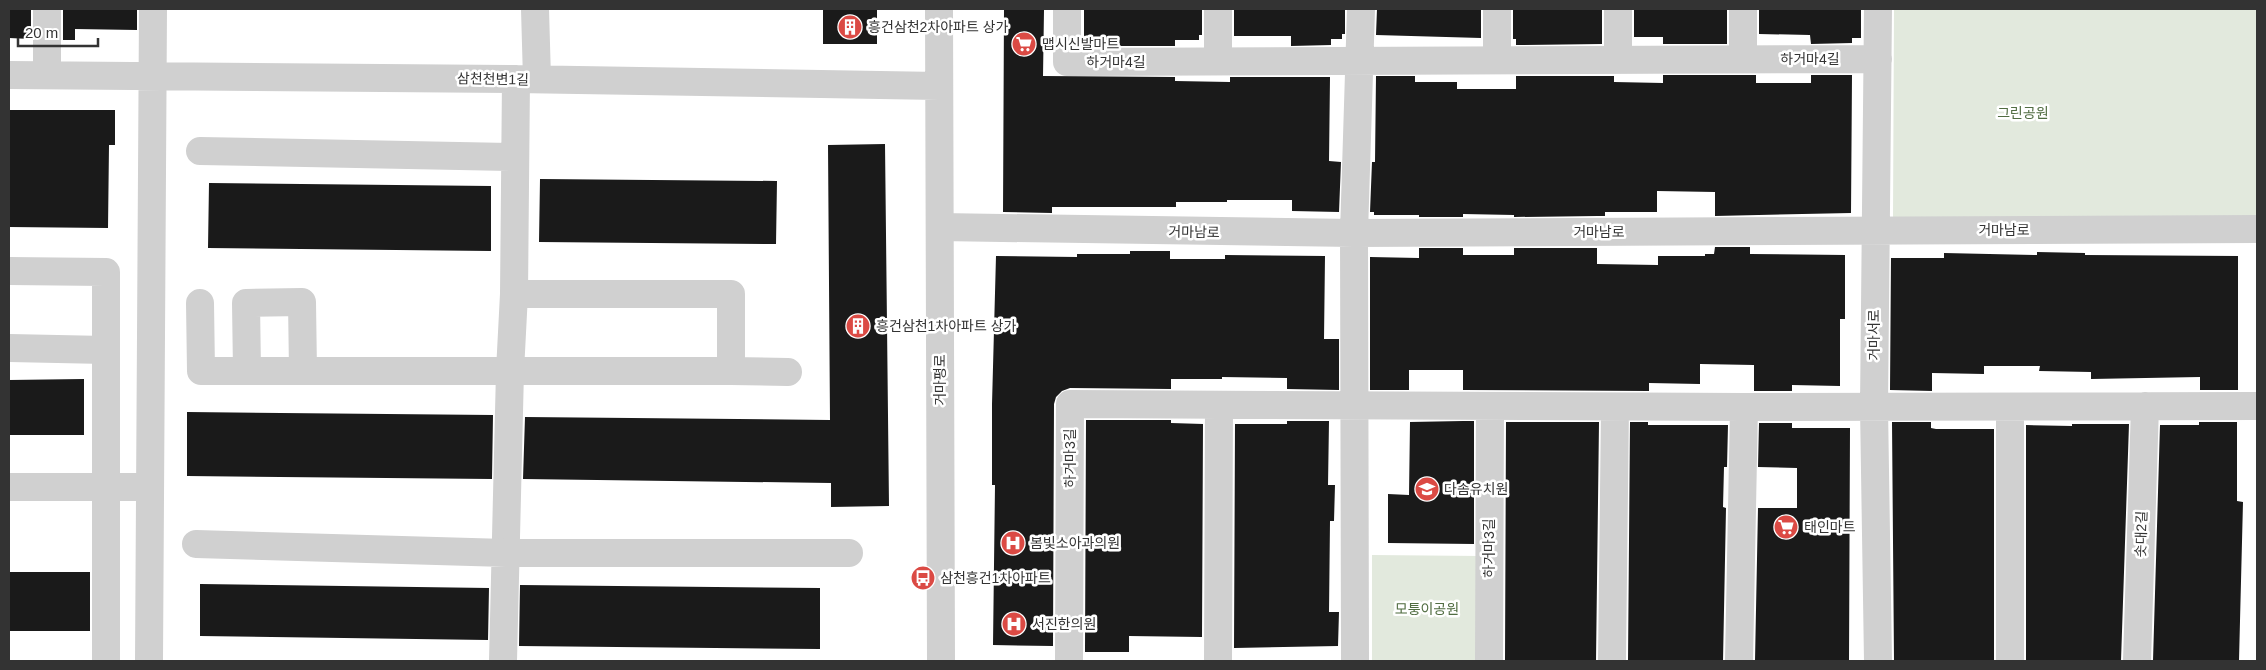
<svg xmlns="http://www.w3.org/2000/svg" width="2266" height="670" font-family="Arial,'Noto Sans KR',sans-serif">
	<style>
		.green { fill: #e2e9dd }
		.building { fill: #1a1a1a }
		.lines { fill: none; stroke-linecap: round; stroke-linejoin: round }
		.minor { stroke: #d0d0d0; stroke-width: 28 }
		.labels { text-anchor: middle; stroke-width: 5; stroke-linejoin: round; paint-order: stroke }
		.poi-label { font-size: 14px; fill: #333; stroke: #fff; text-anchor: start }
		.street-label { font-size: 14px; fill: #333; stroke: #fff }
		.park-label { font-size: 14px; fill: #516d42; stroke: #fff }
	</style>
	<rect width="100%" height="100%" fill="#fff"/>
	<path class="green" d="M1894,9H2257V219L1893,217Z
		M1372,555L1481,556V661H1372Z"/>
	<path class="building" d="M9,9H31V39L9,38Z
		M63,9H137V30L75,29V40H63Z
		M823,9H877V44H823Z
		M1004,9L1044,10L1043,76L1175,77V81L1230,82V77H1330L1329,161L1341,162L1339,212L1292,211V200H1227V202H1176V207H1052V213L1003,212Z
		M1084,9H1202V35H1199V40H1175V46H1084Z
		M1234,9H1345V34H1342V39H1331V45L1291,46V36H1234Z
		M1377,9H1481V38L1376,35Z
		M1513,9H1602V44L1516,45V39H1513Z
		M1634,9H1727V44H1663V37H1634Z
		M1759,9H1861V38H1852V43L1811,44L1810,35L1759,34Z
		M1663,75H1756V83H1811V75H1852L1851,213L1715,216V192L1657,191V212H1605V216H1597L1514,217V215L1463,214V217H1419V215H1374V212H1370L1372,162H1375L1376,76H1415V82H1457V89H1516V76H1614V82L1663,83Z
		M9,110H115V145H109L108,228L9,227Z
		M885,144L889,506L831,507V483L523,479L525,417L830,420L828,145Z
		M540,179L777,181L776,244L539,242Z
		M209,183L491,186V251L208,248Z
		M1715,247H1750V254L1845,255V319H1840V386L1792,385V391H1754V365L1700,364V384L1649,383V391L1463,390V370H1409V390H1370V257L1419,258V248H1463V255H1514V248H1597V264L1658,265V256H1705V254H1714Z
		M1130,251H1170V259H1225V255L1325,256L1324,339H1339V390L1287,389V378L1222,377V379H1171V389L1070,388L1062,391L1056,397L1054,404L1053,646L993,645L995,485H992V404L996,256L1077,257V254H1130Z
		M2037,252L2085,253V255L2238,256V390H2200V377L2091,379V372L2039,371L2040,366H1984V374L1932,373V391L1890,390L1891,258H1944V253L2037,255Z
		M84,379V435H9V380Z
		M187,412L493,415L492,479L187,476Z
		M1086,420H1171V423L1203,424L1202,637L1129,636V652H1085Z
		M1287,421H1329L1328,485H1335L1334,521H1330L1329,612H1339L1338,646L1234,648L1235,424H1287Z
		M1463,421H1474V544L1388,543V494L1409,495L1410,422Z
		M1506,422H1599L1596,661H1505Z
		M1630,422H1648V425H1728L1727,467H1724L1723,507L1726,508L1723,661H1628Z
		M1892,422H1931V428L1936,429H1994V661H1894Z
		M2199,422H2237V501L2243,502L2239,661H2153L2160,425H2199Z
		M1759,423H1792V428H1850L1849,661H1755L1758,508H1797V468L1758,467Z
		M2072,424H2129L2121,661H2026V425L2072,426Z
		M9,572H90V631H9Z
		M200,584L489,588L488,640L200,636Z
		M520,585L820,588V649L519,646Z"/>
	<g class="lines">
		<path class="minor" d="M47,9V75
			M535,9L537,79
			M939,9L941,661
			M1067,9V62L1878,59
			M1218,9V61
			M1497,9V60
			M1618,9V60
			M1743,9V59
			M9,75L516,79L939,86
			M200,151L515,157
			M940,227L1354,233L2257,229
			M9,271L106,272V661
			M200,303L201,371H731V294H514
			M9,348L106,350
			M247,371L246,303L302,302L303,371
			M731,371L788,372
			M2010,407V661
			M9,487H150
			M196,544L506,553H849
			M149,661L153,9
			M503,661L510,371L514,294L516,79
			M1069,661L1070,404L1744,407L2257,406
			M1218,661L1219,405
			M1355,661L1354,233L1361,9
			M1489,661L1490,406
			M1612,661L1615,407
			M1739,661L1744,407
			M1878,661L1874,407L1878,9
			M2137,661L2145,406"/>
	</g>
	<defs>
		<symbol id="building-disc" viewBox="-11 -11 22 22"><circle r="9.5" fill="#db4a44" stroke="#fff"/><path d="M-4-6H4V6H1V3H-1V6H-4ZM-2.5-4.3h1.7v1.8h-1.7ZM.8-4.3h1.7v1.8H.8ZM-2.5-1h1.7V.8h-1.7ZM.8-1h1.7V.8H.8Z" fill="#fff"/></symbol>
		<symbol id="supermarket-disc" viewBox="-11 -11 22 22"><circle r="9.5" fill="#db4a44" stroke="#fff"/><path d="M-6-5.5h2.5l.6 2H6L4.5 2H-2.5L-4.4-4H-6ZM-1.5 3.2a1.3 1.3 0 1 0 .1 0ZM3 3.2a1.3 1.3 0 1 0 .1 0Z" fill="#fff"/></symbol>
		<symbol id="school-disc" viewBox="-11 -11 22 22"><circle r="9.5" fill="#db4a44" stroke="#fff"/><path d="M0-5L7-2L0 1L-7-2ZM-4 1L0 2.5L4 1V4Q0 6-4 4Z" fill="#fff"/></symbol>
		<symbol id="hospital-disc" viewBox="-11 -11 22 22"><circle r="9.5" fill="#db4a44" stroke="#fff"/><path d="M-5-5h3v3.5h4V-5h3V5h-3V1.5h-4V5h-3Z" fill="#fff"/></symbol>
		<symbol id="bus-disc" viewBox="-11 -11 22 22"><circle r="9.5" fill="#db4a44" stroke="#fff"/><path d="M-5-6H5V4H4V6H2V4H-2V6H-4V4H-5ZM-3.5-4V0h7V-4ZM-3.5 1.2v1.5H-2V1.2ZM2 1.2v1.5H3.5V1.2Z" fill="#fff"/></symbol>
	</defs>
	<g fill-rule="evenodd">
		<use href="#building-disc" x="836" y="13" width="28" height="28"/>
		<use href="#supermarket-disc" x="1010" y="30" width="28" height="28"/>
		<use href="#building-disc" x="844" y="312" width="28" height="28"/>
		<use href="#school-disc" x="1413" y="475" width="28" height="28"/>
		<use href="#supermarket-disc" x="1772" y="513" width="28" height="28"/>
		<use href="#hospital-disc" x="999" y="529" width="28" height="28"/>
		<use href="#bus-disc" x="909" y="564" width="28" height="28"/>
		<use href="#hospital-disc" x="1000" y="610" width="28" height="28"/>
	</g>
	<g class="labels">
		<g class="poi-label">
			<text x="868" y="32">흥건삼천2차아파트 상가</text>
			<text x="1042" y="49">맵시신발마트</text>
			<text x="876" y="331">흥건삼천1차아파트 상가</text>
			<text x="1444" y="494">다솜유치원</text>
			<text x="1804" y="532">태인마트</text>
			<text x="1030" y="548">봄빛소아과의원</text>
			<text x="940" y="583">삼천흥건1차아파트</text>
			<text x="1032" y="629">서진한의원</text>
		</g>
		<g class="street-label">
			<text x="1810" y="64">하거마4길</text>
			<text x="1116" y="67">하거마4길</text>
			<text transform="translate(493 79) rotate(1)" y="5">삼천천변1길</text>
			<text x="2004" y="235">거마남로</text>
			<text transform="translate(1194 232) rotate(1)" y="5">거마남로</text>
			<text x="1599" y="237">거마남로</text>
			<text transform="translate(1874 335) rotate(-90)" y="5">거마서로</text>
			<text transform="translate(940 380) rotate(-90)" y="5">거마평로</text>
			<text transform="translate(1070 458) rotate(-90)" y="5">하거마3길</text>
			<text transform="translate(2141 534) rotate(-88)" y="5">솟대2길</text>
			<text transform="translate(1489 548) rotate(-90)" y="5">하거마3길</text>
		</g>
		<g class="park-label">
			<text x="2023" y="118">그린공원</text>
			<text x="1427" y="614">모퉁이공원</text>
		</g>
	</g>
	<rect width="2266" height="670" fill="none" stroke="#333333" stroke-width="20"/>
	<path d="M18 38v8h80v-8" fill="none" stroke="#333333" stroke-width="2.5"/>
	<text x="25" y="38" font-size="15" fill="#333333" stroke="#ffffff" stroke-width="4" paint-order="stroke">20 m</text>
</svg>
